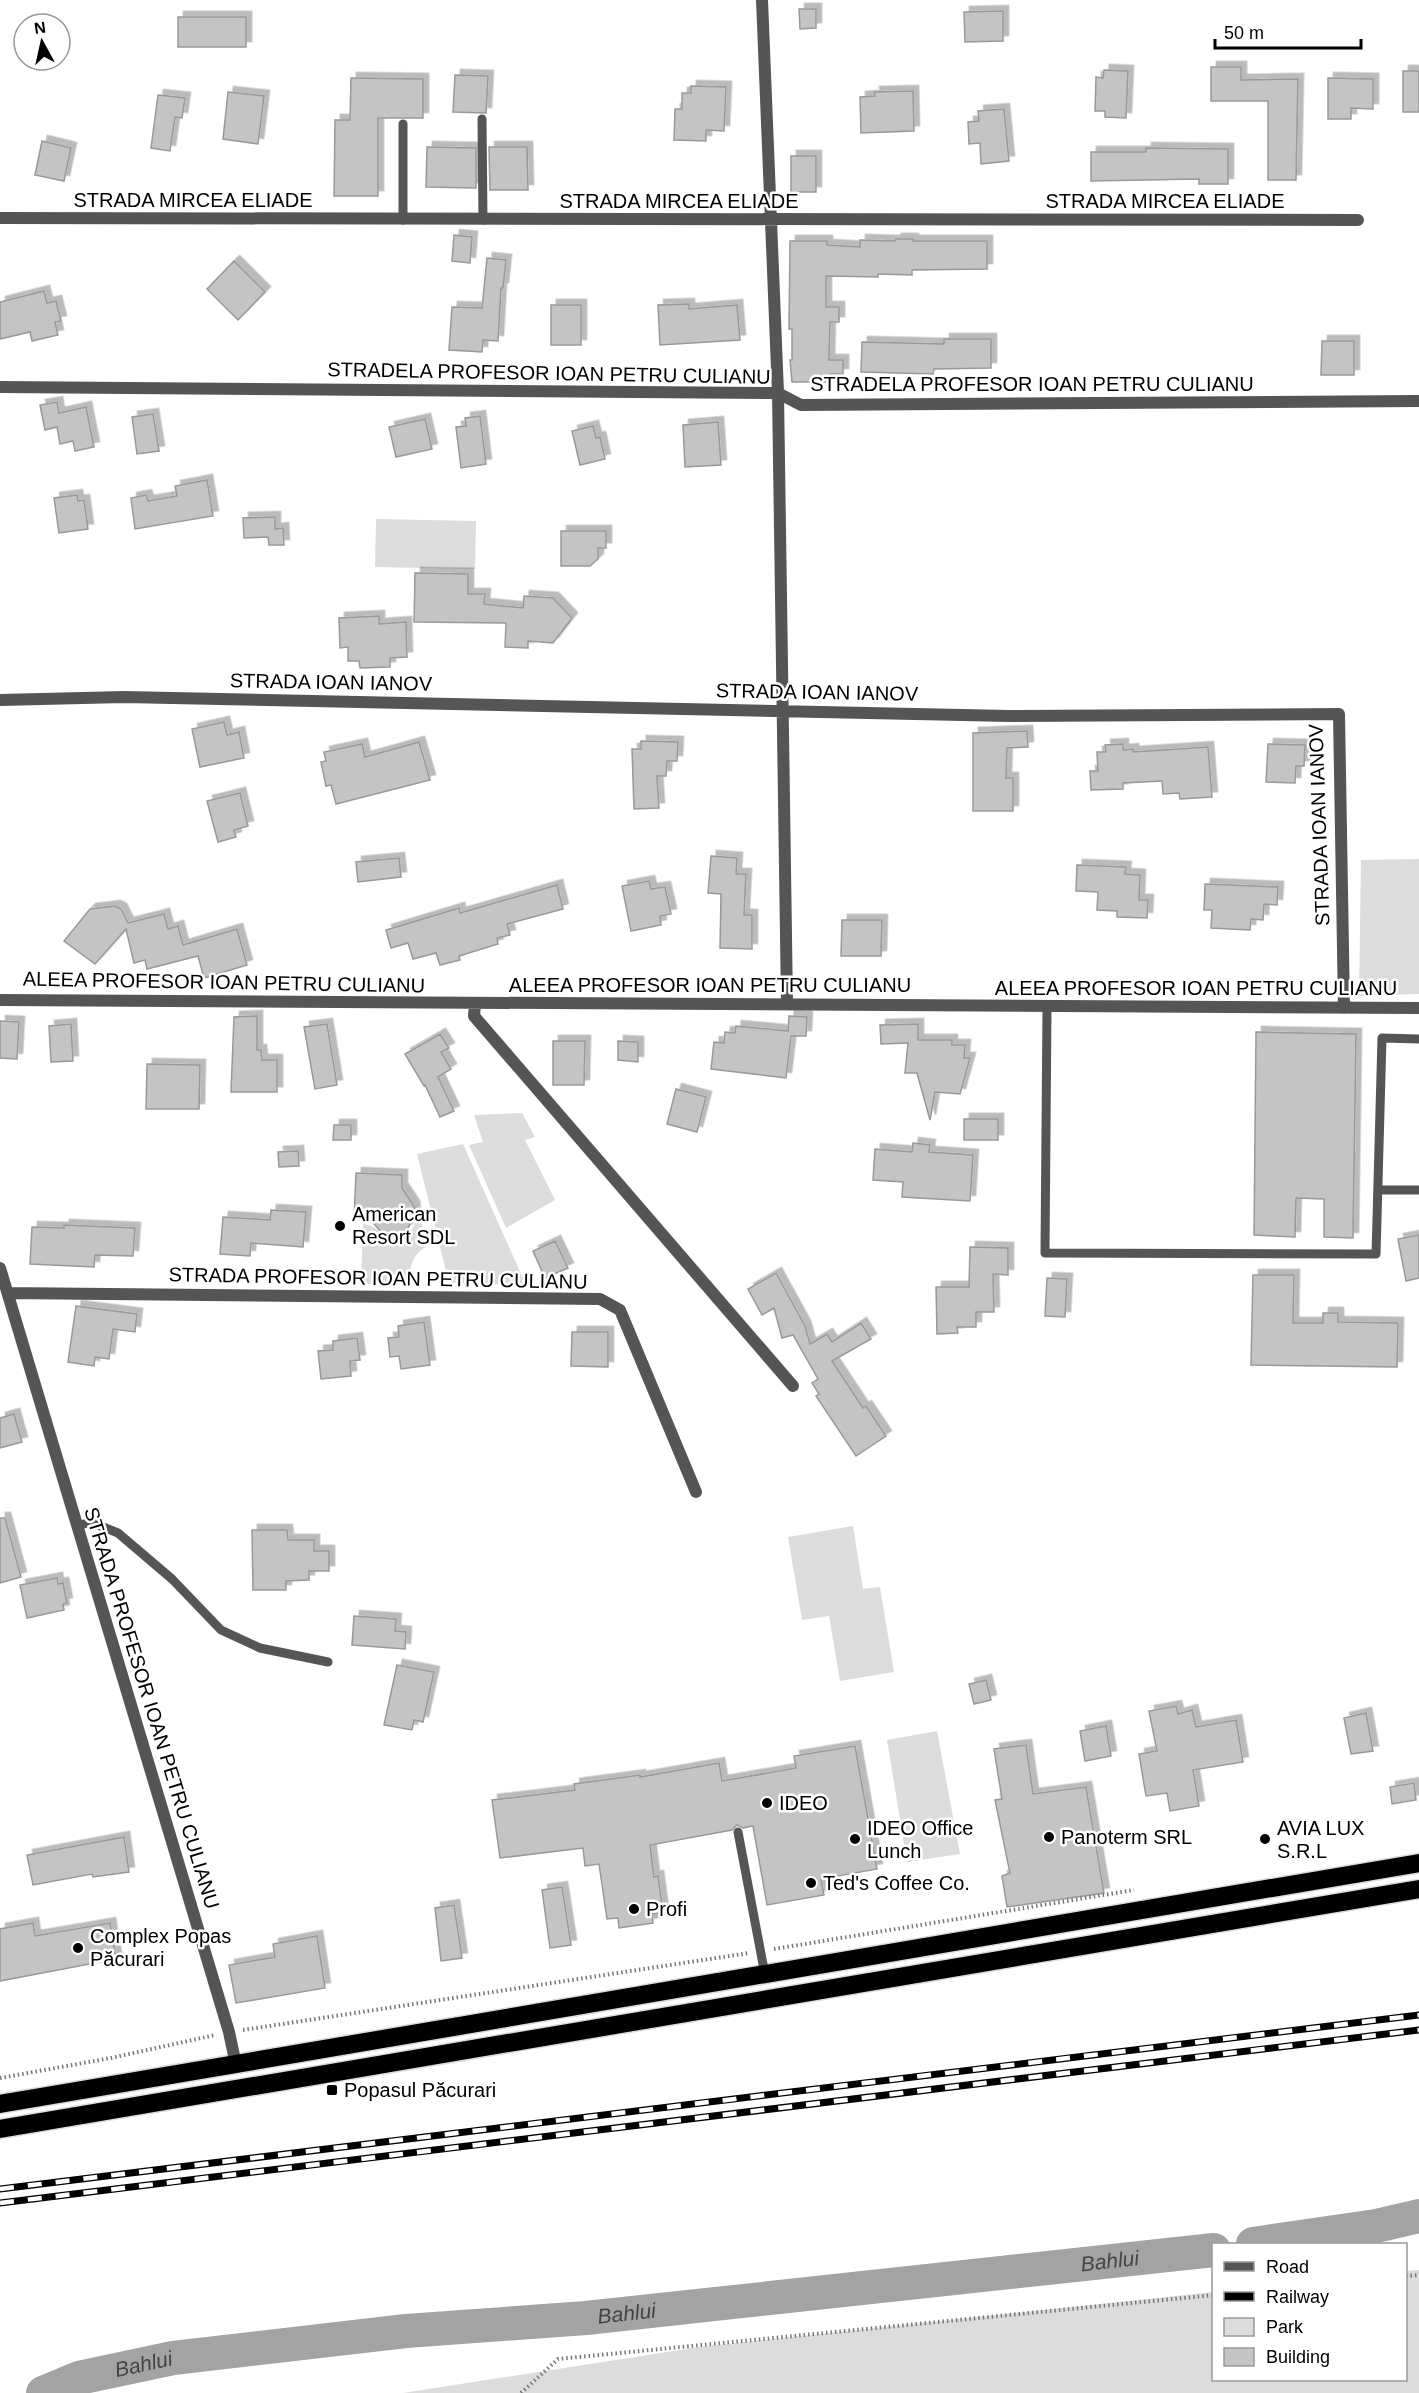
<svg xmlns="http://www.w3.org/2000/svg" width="1419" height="2393" font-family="Helvetica,sans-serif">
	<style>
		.green { fill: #dcdcdc }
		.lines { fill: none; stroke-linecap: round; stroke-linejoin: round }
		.river { stroke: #a3a3a3; stroke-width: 34 }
		.building { fill: #c4c4c4; stroke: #999; stroke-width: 1.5; filter: url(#shadow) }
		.highway-casing { stroke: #dbdbdb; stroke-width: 21 }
		.path { stroke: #777; stroke-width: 4; stroke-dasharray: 1.5 3; stroke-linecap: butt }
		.lane { stroke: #555; stroke-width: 9 }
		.street { stroke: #555; stroke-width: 12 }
		.highway { stroke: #000; stroke-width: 18 }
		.rail-casing { stroke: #000; stroke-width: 7 }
		.rail { stroke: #fff; stroke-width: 4.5; stroke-dasharray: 14; stroke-linecap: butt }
		.poi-dot { fill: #000; stroke: #fff; stroke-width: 2 }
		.labels { text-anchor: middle; stroke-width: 5; stroke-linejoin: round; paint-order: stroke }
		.street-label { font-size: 20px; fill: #000; stroke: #fff }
		.poi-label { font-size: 20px; fill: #000; stroke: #fff; text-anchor: start }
		.water-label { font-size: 21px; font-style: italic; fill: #444; stroke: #fff }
	</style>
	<defs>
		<filter id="shadow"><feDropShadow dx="5.5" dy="-5.5" stdDeviation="0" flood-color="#0004"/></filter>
	</defs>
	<rect width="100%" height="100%" fill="#fff"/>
	<path class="green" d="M376,519L476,521L475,569L375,567Z
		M1419,859V994L1359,996L1361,860Z
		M522,1113L535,1137L525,1140L555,1200L506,1228L469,1145L483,1142L474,1115Z
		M463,1144L526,1285L449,1283L417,1154Z
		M419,1215L428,1245C413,1254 409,1266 409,1283L361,1284L363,1224C384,1226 382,1249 412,1230Z
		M853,1526L863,1589L880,1587L894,1672L840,1681L829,1616L802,1620L788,1537Z
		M937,1731L960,1854L907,1862L887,1740Z
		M1419,2270V2393H403L699,2347L1213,2292L1214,2380H1406V2271Z"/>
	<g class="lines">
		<g class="river">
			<path d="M1253,2244L1376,2226L1419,2216"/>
			<path id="s1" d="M43,2393L79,2378L173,2358L406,2331L586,2318L1214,2250"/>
		</g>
	</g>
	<path class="building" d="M799,9H816V28L800,29Z
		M1003,11V41L965,42L964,12Z
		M178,17H246V47H178Z
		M1211,67H1241V80L1298,79L1296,180H1268V101H1211Z
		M1104,70L1128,71L1126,118L1105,117V111H1095L1096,77L1103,78Z
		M1403,71H1419V112H1403Z
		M455,75L488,76L486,113L453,112Z
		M351,78L423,79V118H378V196H334L335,120H350Z
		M1328,78L1373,79V109L1351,108V119H1328Z
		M691,86L726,87L724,131L706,130V141L674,140L675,109H682V93H691Z
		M913,91L914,131L861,133L860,97L875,96L874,92Z
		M228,92L264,96L258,144L223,139Z
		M158,95L185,98L182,118L175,117L170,151L151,148Z
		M1004,109L1009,161L981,164L980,143L969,144L968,122L979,121L978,111Z
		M42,141L71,148L64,181L35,175Z
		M427,147L476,148V188L426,187Z
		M527,147L528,190H490L489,147Z
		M1146,148L1228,149V184H1199V179L1091,181V152H1146Z
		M791,156H816V192H791Z
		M454,235L472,237L470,263L452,261Z
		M896,239H913V241H987V269L912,270V275L878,274V277L826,276V307H839V322H830L829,360H843V374H830V382H792L790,360H792V329H789L790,241H827V245L860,247V240L895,241Z
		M487,258L506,260L503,288H501L498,341L483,340L482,352L449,350L452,307L482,308Z
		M234,261L265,292L238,320L207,289Z
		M44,291L47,303L56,301L61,321L55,322L58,335L32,341L30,332L0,339V302Z
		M689,304V309L737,305L740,340L660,345L658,305Z
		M551,305H581V345H551Z
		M944,339H991V368L934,369L933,374L861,372L862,342L944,344Z
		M1322,341H1354V375H1321Z
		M57,402L59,413L86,407L94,447L75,451L73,441L60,444L57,427L45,430L40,405Z
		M153,414L159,451L137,454L132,417Z
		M480,416L486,464L461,468L456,427L466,426L465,418Z
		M425,419L432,449L396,457L389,427Z
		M718,422L721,465L685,467L683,425Z
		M593,426L596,438L600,437L605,459L580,465L572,431Z
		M207,480L213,516L135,529L131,498L146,495L148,501L177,496L175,486Z
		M77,495L78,501L84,500L88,529L59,533L54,498Z
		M275,517V529L283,528L284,545H269L268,537L244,538L243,518Z
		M561,531H606V548H598V559L590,566H561Z
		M415,573L468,574V594H485L484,604L523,608L524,596L553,598L572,618L553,643L528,641V648L505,647L506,623L414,622Z
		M379,616V624L406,622L407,657L390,658V667L360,668L359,661H348V647L340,648L339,618Z
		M224,722L227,735L239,732L244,758L200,767L192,729Z
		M1027,731L1028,747L1007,748L1006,778H1013V811H973V733Z
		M641,741L678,742L677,761H667L666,776H657L659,808L634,809L632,749H641Z
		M419,742L430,780L336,804L331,785L326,786L321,762L326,761L324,752L362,744L365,757Z
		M1123,744V750L1133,749V752L1208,747L1212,797L1180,799L1179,793L1163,794L1162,781L1123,783V789L1091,790L1090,771H1098L1097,752H1106L1105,745Z
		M1268,744L1305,745L1304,766H1296L1295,783L1266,782Z
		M240,793L248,826L234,830L236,837L218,842L207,801Z
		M711,856L737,858L736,874H746L744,915H752V949L720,948L721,894L708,893Z
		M399,858L401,877L358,882L356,862Z
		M1077,865L1126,867L1125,874L1140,875L1139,900H1148L1147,918L1117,917V911L1097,910L1098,892L1076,891Z
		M649,881L651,889L665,887L671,914L660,916L661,925L631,931L622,886Z
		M1205,884L1278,887L1277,905L1264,904L1263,920L1251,919L1250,930L1211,928L1212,910H1204Z
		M557,885L563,909L507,924L510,935L497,938L498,944L459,956L460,960L440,965L436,953L413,959L408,943L391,948L386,930L459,908L460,913Z
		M115,906L121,909L128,923L164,914L168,929L178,926L183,945L237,929L247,965L204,978L198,956L147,969L145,960L134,963L126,929L95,964L64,941L90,909Z
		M842,920H882L881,956H841Z
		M257,1016V1050H261L262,1060H277V1092H231L234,1017Z
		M789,1016L807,1017L806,1036H791L786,1078L711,1069L714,1042L724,1043L725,1032L735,1033L736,1026L788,1031Z
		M0,1021L19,1022L17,1059L0,1058Z
		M71,1024L73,1061L51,1062L49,1026Z
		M327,1024L337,1085L315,1089L304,1027Z
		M918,1024V1040H952V1045H965L964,1058H970L960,1094L935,1092L930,1120L917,1073H905L908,1043L881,1044L880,1025Z
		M1256,1032L1356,1034L1353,1238L1324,1237V1199L1296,1198L1295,1237L1254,1235Z
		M440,1034L449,1048L441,1052L451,1069L438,1077L454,1111L440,1117L425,1085L424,1086L405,1054Z
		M553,1041H585L584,1085H553Z
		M618,1041L638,1042V1062L618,1060Z
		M147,1064L200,1065L199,1109H146Z
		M676,1089L706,1097L697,1132L667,1124Z
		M964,1119H998V1140H964Z
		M334,1125H351V1140H333Z
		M913,1143L930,1145L929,1152L973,1155L970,1201L902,1197L903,1182L873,1180L875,1149L912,1152Z
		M298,1151L299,1166L279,1167L278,1152Z
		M356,1173L402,1175V1188L414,1206L415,1214L408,1228L402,1232L387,1234L380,1231L370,1219L354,1218Z
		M271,1210L306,1212L303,1247L251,1243L250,1256L220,1254L223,1217L270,1220Z
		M64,1225L135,1228L133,1256L95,1255L94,1267L30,1264L32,1227L64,1228Z
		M1419,1235V1278L1406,1281L1398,1239Z
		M555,1241L568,1268L545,1278L533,1251Z
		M970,1247L1008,1248V1275L993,1274L994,1312H976V1327H957L958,1333L937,1334L936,1287H969Z
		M776,1273L805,1326L810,1344L827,1334L832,1342L861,1323L871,1339L832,1361L863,1408L866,1406L886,1436L856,1456L816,1396L819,1394L812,1383L818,1379L793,1335L782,1338L774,1308L762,1315L748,1289Z
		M1253,1275H1294L1293,1323H1323V1313H1338V1322L1398,1323L1397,1367L1251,1365Z
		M1047,1278L1067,1279L1065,1317L1045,1316Z
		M76,1306L137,1314L135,1332L113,1329L109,1359L95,1357L94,1366L68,1362Z
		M424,1322L430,1365L401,1369L399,1356L390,1357L388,1338L399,1337L398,1326Z
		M572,1332H608V1367L571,1366Z
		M357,1338L360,1360L350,1361L351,1376L321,1379L318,1351L333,1350V1341Z
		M14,1414L22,1442L0,1448V1418Z
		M0,1518H5L21,1577L0,1583Z
		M252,1530H287L288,1540H314V1551H329V1571H309V1580L286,1581V1590H253Z
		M57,1578L58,1584L63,1583L67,1603L63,1604L64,1610L27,1618L20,1585Z
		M354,1616L396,1619L395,1631L406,1632L405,1649L352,1645Z
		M397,1665L434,1672L423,1722L414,1720L412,1730L384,1725Z
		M986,1680L991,1700L974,1704L969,1684Z
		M1176,1706L1178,1714L1192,1710L1196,1727L1236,1720L1243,1762L1193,1770L1199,1806L1170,1811L1167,1793L1146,1796L1139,1754L1157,1751L1149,1711Z
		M1366,1713L1373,1751L1351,1754L1344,1718Z
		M1106,1726L1111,1756L1085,1761L1080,1731Z
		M1026,1745L1033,1794L1086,1787L1104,1893L1007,1907L1002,1876L1010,1873L995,1800L1002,1799L994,1749Z
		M855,1746L877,1869L821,1879L824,1895L767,1905L753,1826L743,1828L737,1825L732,1830L650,1845L654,1877L658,1876L663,1913L652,1914L653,1923L619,1928L618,1918L607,1919L599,1864L585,1866L583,1848L500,1858L492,1800L575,1790L574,1784L640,1775V1777L719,1763L722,1781L796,1768L794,1756Z
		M1414,1783L1416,1800L1392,1804L1390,1787Z
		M124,1837L129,1872L93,1877L92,1874L33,1885L27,1855Z
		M562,1887L571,1945L550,1948L542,1890Z
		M454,1905L462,1958L441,1961L435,1908Z
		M33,1923L35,1936L110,1923L116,1959L0,1981V1929Z
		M317,1936L325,1988L236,2003L229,1965L275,1957L273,1944Z"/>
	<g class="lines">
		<defs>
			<path id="highway" d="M0,2104L1419,1863
				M0,2129L1419,1889"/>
		</defs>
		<use href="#highway" class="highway-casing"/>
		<path class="path" d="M774,1949L1134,1890
			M243,2030L749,1953
			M0,2078L111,2058L215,2035
			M1406,2276L1419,2275
			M521,2393L558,2359L1214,2295"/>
		<path class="lane" d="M482,119L483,220
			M403,124V220
			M1047,1007L1045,1253L1376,1254L1382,1038L1419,1039
			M1380,1190H1419
			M77,1526L91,1522L118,1533L172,1579L221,1630L260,1648L328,1662
			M738,1832L765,1975"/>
		<path class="street" d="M762,0L778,393L787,1004
			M0,218L1358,220
			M0,387L778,393L801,405L1419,401
			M0,700L124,697L1009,716L1339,714L1344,1008
			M0,1000L1419,1008
			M475,1004L474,1016L793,1386
			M0,1268L229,2032L236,2065
			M8,1293L600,1299L620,1310L696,1492"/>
		<use href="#highway" class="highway"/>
		<defs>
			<path id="rail" d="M0,2189L1419,2015
				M0,2203L1419,2030"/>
		</defs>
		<use href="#rail" class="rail-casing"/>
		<use href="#rail" class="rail"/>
	</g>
	<g class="poi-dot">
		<circle cx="340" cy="1226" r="6"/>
		<circle cx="767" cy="1803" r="6"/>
		<circle cx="1049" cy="1837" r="6"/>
		<circle cx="855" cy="1839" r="6"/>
		<circle cx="1265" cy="1839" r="6"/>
		<circle cx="811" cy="1883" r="6"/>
		<circle cx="634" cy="1909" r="6"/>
		<circle cx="78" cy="1948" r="6"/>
		<rect x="326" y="2084" width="12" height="12" rx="3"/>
	</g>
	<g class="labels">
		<g class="street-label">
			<text x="193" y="207">STRADA MIRCEA ELIADE</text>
			<text x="679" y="208">STRADA MIRCEA ELIADE</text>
			<text x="1165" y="208">STRADA MIRCEA ELIADE</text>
			<text transform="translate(549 373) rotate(1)" y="7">STRADELA PROFESOR IOAN PETRU CULIANU</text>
			<text x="1032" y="391">STRADELA PROFESOR IOAN PETRU CULIANU</text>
			<text transform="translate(331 682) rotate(1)" y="7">STRADA IOAN IANOV</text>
			<text transform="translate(817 692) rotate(1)" y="7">STRADA IOAN IANOV</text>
			<text transform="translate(1319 825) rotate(-92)" y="7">STRADA IOAN IANOV</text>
			<text transform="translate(224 982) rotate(1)" y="7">ALEEA PROFESOR IOAN PETRU CULIANU</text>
			<text x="710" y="992">ALEEA PROFESOR IOAN PETRU CULIANU</text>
			<text x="1196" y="995">ALEEA PROFESOR IOAN PETRU CULIANU</text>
			<text transform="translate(378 1278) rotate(1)" y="7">STRADA PROFESOR IOAN PETRU CULIANU</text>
			<text transform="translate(152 1708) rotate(73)" y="7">STRADA PROFESOR IOAN PETRU CULIANU</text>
		</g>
		<g class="poi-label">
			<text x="352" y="1221">American<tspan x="352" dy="23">Resort SDL</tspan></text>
			<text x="779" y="1810">IDEO</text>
			<text x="867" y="1835">IDEO Office<tspan x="867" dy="23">Lunch</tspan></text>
			<text x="1277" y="1835">AVIA LUX<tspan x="1277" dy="23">S.R.L</tspan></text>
			<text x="1061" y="1844">Panoterm SRL</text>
			<text x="823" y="1890">Ted's Coffee Co.</text>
			<text x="646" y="1916">Profi</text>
			<text x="90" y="1943">Complex Popas<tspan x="90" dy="23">Păcurari</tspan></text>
			<text x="344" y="2097">Popasul Păcurari</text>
		</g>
		<g class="water-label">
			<text dy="7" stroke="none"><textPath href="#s1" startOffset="1077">Bahlui</textPath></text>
			<text dy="7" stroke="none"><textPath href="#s1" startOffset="591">Bahlui</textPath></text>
			<text dy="7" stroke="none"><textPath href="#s1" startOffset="105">Bahlui</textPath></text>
		</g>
	</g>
	<rect x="1212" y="2243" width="195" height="138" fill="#ffffff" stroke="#999999" stroke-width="1.5"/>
	<rect x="1224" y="2262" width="30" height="9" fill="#555555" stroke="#999999" stroke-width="1.5"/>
	<text x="1266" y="2273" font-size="18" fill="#000000">Road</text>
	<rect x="1224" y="2292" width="30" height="9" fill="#000000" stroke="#999999" stroke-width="1.5"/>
	<text x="1266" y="2303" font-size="18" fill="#000000">Railway</text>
	<rect x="1224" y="2318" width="30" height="18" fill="#dcdcdc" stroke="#999999" stroke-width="1.5"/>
	<text x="1266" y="2333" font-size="18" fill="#000000">Park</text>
	<rect x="1224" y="2348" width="30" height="18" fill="#c4c4c4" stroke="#999999" stroke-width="1.5"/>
	<text x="1266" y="2363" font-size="18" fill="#000000">Building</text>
	<g transform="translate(42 42) rotate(352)"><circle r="28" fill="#ffffff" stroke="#999999" stroke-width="1.5"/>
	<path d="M0-4.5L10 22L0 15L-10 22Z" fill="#000000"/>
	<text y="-9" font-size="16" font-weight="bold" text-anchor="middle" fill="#000000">N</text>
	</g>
	<path d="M1215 39v9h146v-9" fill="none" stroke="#000000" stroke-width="3"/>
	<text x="1224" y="39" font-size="18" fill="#000000" stroke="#ffffff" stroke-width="4.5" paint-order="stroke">50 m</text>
</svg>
